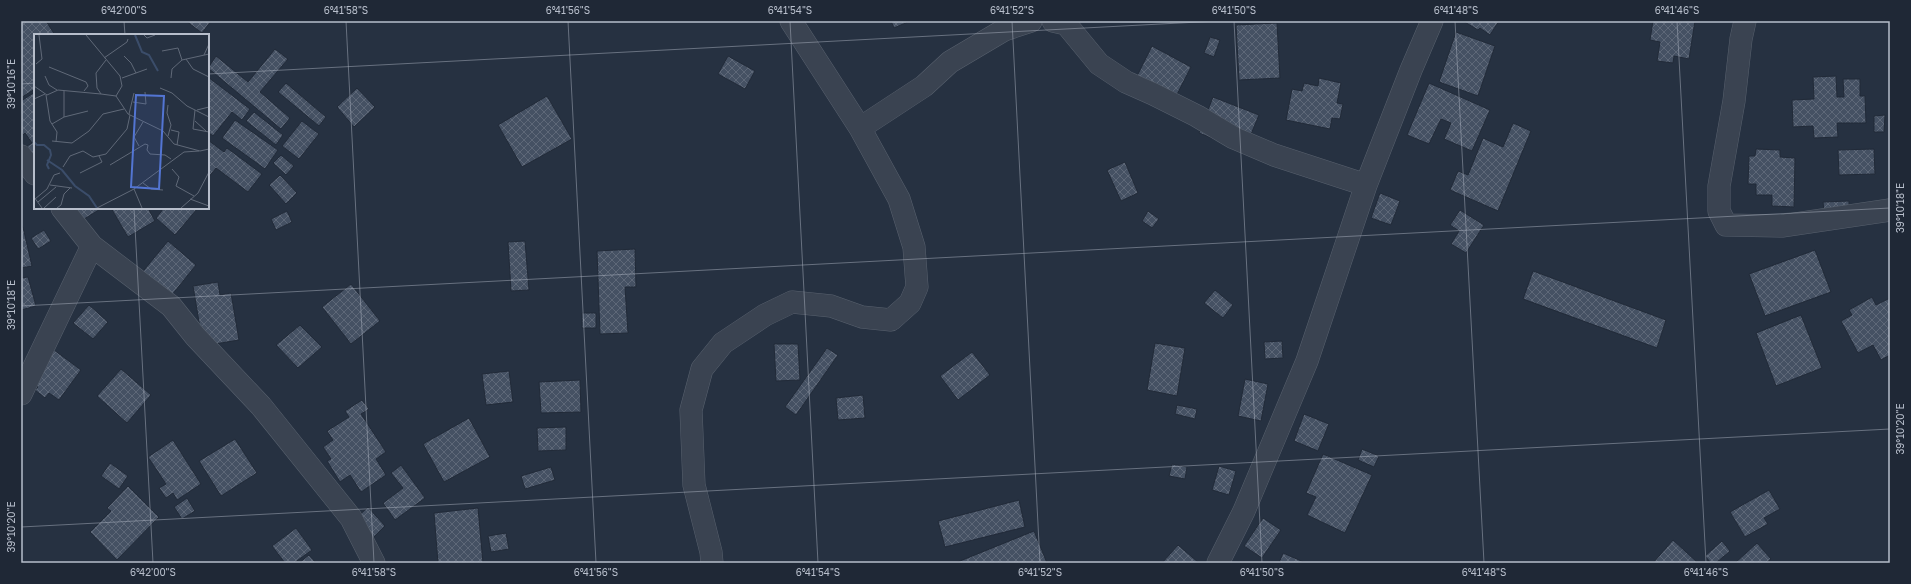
<svg xmlns="http://www.w3.org/2000/svg" width="1911" height="584" font-family="'Golos Text',sans-serif">
	<style>
		.building { fill: url(#building-cross-hatch); stroke: #212a38 }
		.lines { fill: none; stroke-linecap: round; stroke-linejoin: round }
		.minor-casing { stroke: #58616e; stroke-width: 23 }
		.minor { stroke: #3a4351; stroke-width: 22 }
		.ticks { fill: none; stroke: #b7becb; stroke-width: 1; stroke-opacity: 0.45 }
		.inset-river { fill: none; stroke: #3b4d6a; stroke-width: 2 }
		.inset-road { fill: none; stroke: #606978; stroke-width: 1 }
		.view { fill: #5375d3; fill-opacity: 0.15; stroke: #5375d3; stroke-width: 2 }
		.inset-edge { fill: none; stroke: #b7becb; stroke-width: 2 }
		.neatline { fill: none; stroke: #b7becb; stroke-width: 1.5 }
		.ticks-label { font-size: 10px; text-anchor: middle; fill: #b7becb }
	</style>
	<defs>
		<pattern id="building-cross-hatch" width="8" height="8" patternUnits="userSpaceOnUse"><rect width="8" height="8" fill="#455163"/><path d="M0 0l8 8M0 8l8-8" fill="none" stroke="#5e6878"/></pattern>
	</defs>
	<rect width="100%" height="100%" fill="#263141"/>
	<path class="building" d="M21,21H46L55,35H35V89L22,97Z
		M186,21H211L202,33Z
		M891,21H910L894,28Z
		M1463,21H1499L1490,35L1480,28L1478,30Z
		M1653,21H1695L1689,59L1674,56L1673,63L1657,61L1660,42L1650,40Z
		M1277,23L1280,78L1239,80L1236,25Z
		M1456,32L1495,46L1478,96L1439,82Z
		M1210,37L1220,40L1214,57L1204,53Z
		M1152,46L1191,67L1168,112L1129,92Z
		M275,49L288,59L260,92L290,118L281,129L208,68L216,56L248,82Z
		M728,56L755,71L745,89L718,74Z
		M1836,76L1837,97H1844L1843,79H1860V96H1865L1866,123H1837L1838,137L1814,138L1813,126L1793,127L1792,100L1814,99L1813,77Z
		M208,77L250,109L242,120L232,112L213,136L208,132Z
		M1319,78L1341,83L1337,103L1343,104L1340,119L1332,118L1330,129L1286,120L1292,89L1302,91L1304,83L1318,86Z
		M286,83L326,117L319,126L278,92Z
		M1429,83L1490,110L1472,151L1444,139L1451,123L1441,119L1429,144L1407,135Z
		M357,88L375,107L354,127L337,107Z
		M35,92V159L27,146L32,143L25,133L23,135L21,131V101Z
		M547,96L572,139L522,167L498,125Z
		M1213,97L1259,115L1244,151L1199,133Z
		M254,112L283,135L276,145L246,121Z
		M1885,115L1884,132H1874V116Z
		M235,120L278,150L265,169L222,138Z
		M302,121L319,134L299,159L282,146Z
		M1513,123L1531,131L1498,211L1450,190L1458,171L1468,175L1483,138L1503,147Z
		M208,140L224,152L227,148L262,174L248,192L216,168L208,178Z
		M1756,149L1780,150V157L1795,158L1794,207L1772,206V195H1756V184H1748L1749,156H1755Z
		M1874,149L1875,174L1839,175L1838,150Z
		M281,155L294,166L286,175L273,163Z
		M1125,162L1138,193L1121,201L1107,170Z
		M280,175L297,193L286,204L269,185Z
		M1380,193L1400,201L1391,225L1371,218Z
		M1849,201V210L1824,211L1823,202Z
		M73,208H102L81,221Z
		M111,208H148L155,221L128,237Z
		M164,208H198L175,235L156,218Z
		M1460,210L1484,225L1466,253L1451,244L1459,231L1450,225Z
		M287,211L292,222L276,230L271,219Z
		M1148,211L1159,219L1152,228L1142,221Z
		M21,227H23L32,266L21,268Z
		M44,230L51,241L38,249L31,238Z
		M168,241L196,265L159,311L130,287Z
		M525,241L529,290L511,291L508,242Z
		M635,249L636,287H625L628,333L600,334L597,251Z
		M1815,250L1831,292L1765,316L1749,274Z
		M1533,271L1666,320L1657,348L1523,299Z
		M28,277L36,306L21,310V278Z
		M218,282L220,295L231,293L239,340L203,346L193,286Z
		M351,284L380,321L351,344L322,307Z
		M1215,290L1233,305L1223,318L1204,303Z
		M1872,297L1876,305L1890,298V355L1881,360L1873,345L1858,353L1841,321L1852,315L1849,310Z
		M89,305L108,322L93,339L73,323Z
		M582,313H596V328H582Z
		M1801,315L1822,368L1776,386L1756,333Z
		M300,325L322,347L298,368L276,345Z
		M1282,341L1283,358L1265,359L1264,342Z
		M1155,343L1185,348L1177,396L1147,390Z
		M774,344H798L800,380L776,381Z
		M50,347L81,370L59,400L49,393L45,398L35,390L38,387L27,379Z
		M827,348L838,355L796,415L785,407Z
		M972,352L990,375L958,400L940,376Z
		M121,369L151,395L127,423L97,396Z
		M509,371L513,402L486,405L482,374Z
		M1245,379L1268,384L1261,421L1238,416Z
		M580,380L581,412L541,413L539,382Z
		M863,395L865,418L838,420L836,398Z
		M362,400L369,409L361,414L386,452L376,459L386,475L361,492L350,475L340,482L327,461L331,459L323,447L333,440L327,431L349,417L345,411Z
		M1177,405L1197,409L1195,419L1175,414Z
		M1304,414L1329,424L1318,451L1294,441Z
		M469,418L490,457L444,482L423,444Z
		M566,427V450L538,451L537,428Z
		M235,439L257,473L221,496L199,461Z
		M173,440L201,484L177,500L173,493L166,498L159,488L166,484L148,457Z
		M1362,449L1379,456L1374,467L1358,460Z
		M1323,454L1372,475L1345,533L1307,515L1316,497L1306,493Z
		M110,463L128,476L119,489L101,476Z
		M1172,464L1187,467L1185,479L1169,476Z
		M401,465L425,498L395,520L383,503L403,488L391,473Z
		M1219,466L1236,471L1229,495L1212,490Z
		M551,467L555,480L525,489L521,476Z
		M128,486L159,517L117,560L90,532L111,511L107,508Z
		M1769,490L1780,509L1764,518L1768,524L1745,537L1730,512Z
		M187,498L195,511L182,519L174,507Z
		M1019,500L1025,527L945,547L938,521Z
		M368,507L385,526L370,541L352,522Z
		M478,508L483,563H438L434,513Z
		M1263,518L1281,530L1262,558L1244,546Z
		M296,528L312,550L294,563H285L272,546Z
		M1034,531L1047,563H955Z
		M506,533L509,549L491,552L488,536Z
		M1673,540L1698,563H1653Z
		M1722,541L1730,551L1716,563H1711L1705,556Z
		M1757,543L1771,559L1766,563H1735Z
		M1178,545L1199,563H1162Z
		M1283,553L1306,563H1279Z
		M309,555L316,563H299Z"/>
	<g class="lines">
		<defs>
			<path id="minor" d="M1053,21L1066,24L1099,64L1126,82L1153,94L1197,116L1234,138L1274,155L1366,185
				M1745,21L1741,39L1734,101L1719,186V211L1726,225L1782,226L1890,210
				M860,128L924,86L950,62L1004,30L1031,21
				M21,156L35,174
				M62,208L92,246L171,306L195,336L261,406L351,518L374,563
				M21,394L92,246
				M712,563L711,552L694,485L691,410L702,369L723,343L765,315L792,302L831,306L862,317L891,320L910,303L917,287L914,247L899,199L860,128L791,21
				M1218,563L1244,511L1307,361L1366,185L1411,70L1432,21"/>
		</defs>
		<use href="#minor" class="minor-casing"/>
		<use href="#minor" class="minor"/>
	</g>
	<path class="ticks" d="M124,21L125,35M346,21L374,563M568,21L596,563M790,21L818,563M1012,21L1040,563M1234,21L1262,563M1455,21L1484,563M1677,21L1706,563M208,74L1218,21M21,84L35,83M134,208L153,563M21,306L1890,208M21,527L1890,429"/>
	<g transform="translate(34 34)">
		<rect width="175" height="175" fill="#263141"/>
		<path class="inset-river" d="M101,1L108,18L115,21L124,37M0,108L3,111H10L16,116L17,121L13,131L15,135M13,126L28,136L41,152L55,162L63,174"/>
		<path class="inset-road" d="M52,1L86,42L88,52L82,62L94,80L129,97L140,110L166,117L175,115M110,1L113,4L121,1M128,17L144,14L148,26M170,21L175,10M90,22L97,29L102,39M70,24L93,8L94,5M152,25L159,35L175,43M72,26L62,39L63,54L67,60L82,62M2,30L8,25L5,1M15,33L52,48L54,52L50,57M11,42L15,51L23,56M88,44L113,35M137,44L138,35L148,26L175,20M0,52L13,61L24,56L67,60M126,54L138,59L153,72L175,83M12,61L16,87L23,98L22,108M0,65L11,60M99,68L112,70L111,58M161,76L159,95L175,98M163,76L175,73M95,80L100,59M30,83L54,77M161,87L172,97M18,90L30,83V57M137,96L145,98L143,111M134,102L137,91L133,79L134,71M18,107L38,109L55,97L69,80L90,75M105,112L100,103L109,88M76,131L111,110L114,111L113,116L116,120L131,121L137,125M29,133L36,122L49,117L59,123L72,120L93,95L96,81M138,135L145,143L142,152L160,162M46,139L68,128L65,122M109,149L117,155L129,156M16,151L38,154M100,155L108,174M0,163L8,174M1,165L13,155L20,141L26,139M156,165L175,172M4,168L22,153M10,174L22,163M23,174L27,171L30,160L36,154M63,174L100,155L150,118L165,117M147,174L164,159L175,138"/>
		<path class="view" d="M102,61L130,62L125,155L97,153Z"/>
		<rect width="175" height="175" class="inset-edge"/>
	</g>
	<rect width="1911" height="584" fill="none" stroke="#1f2836" stroke-width="44"/>
	<rect x="22" y="22" width="1867" height="540" class="neatline"/>
	<g class="ticks-label">
		<text x="124" y="14">6°42'00"S</text>
		<text x="346" y="14">6°41'58"S</text>
		<text x="568" y="14">6°41'56"S</text>
		<text x="790" y="14">6°41'54"S</text>
		<text x="1012" y="14">6°41'52"S</text>
		<text x="1234" y="14">6°41'50"S</text>
		<text x="1456" y="14">6°41'48"S</text>
		<text x="1677" y="14">6°41'46"S</text>
		<text transform="translate(11 84) rotate(-90)" y="4">39°10'16"E</text>
		<text transform="translate(1900 208) rotate(-90)" y="4">39°10'18"E</text>
		<text transform="translate(11 305) rotate(-90)" y="4">39°10'18"E</text>
		<text transform="translate(1900 429) rotate(-90)" y="4">39°10'20"E</text>
		<text transform="translate(11 527) rotate(-90)" y="4">39°10'20"E</text>
		<text x="153" y="576">6°42'00"S</text>
		<text x="374" y="576">6°41'58"S</text>
		<text x="596" y="576">6°41'56"S</text>
		<text x="818" y="576">6°41'54"S</text>
		<text x="1040" y="576">6°41'52"S</text>
		<text x="1262" y="576">6°41'50"S</text>
		<text x="1484" y="576">6°41'48"S</text>
		<text x="1706" y="576">6°41'46"S</text>
	</g>
</svg>
